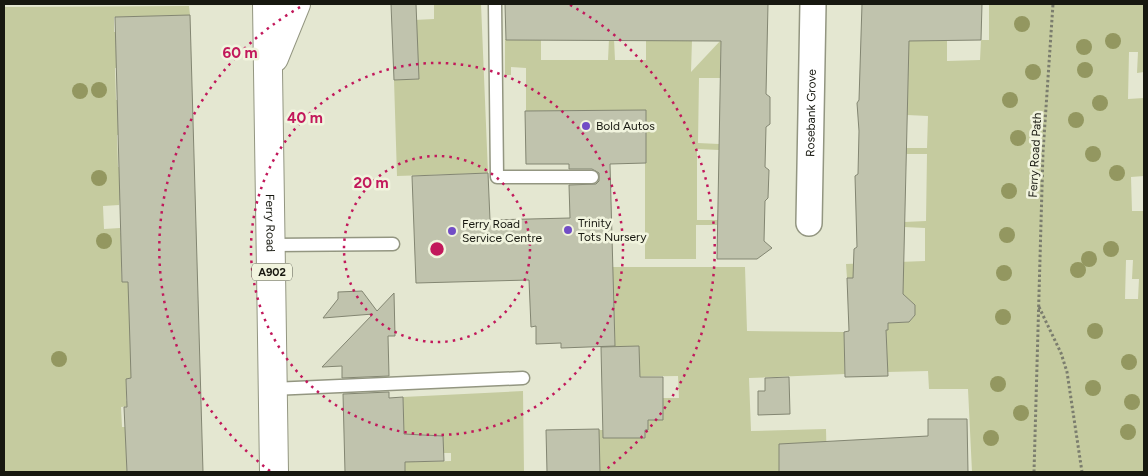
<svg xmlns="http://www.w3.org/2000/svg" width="1148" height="476" font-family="Figtree,sans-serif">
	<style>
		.green { fill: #c5cb9f; fill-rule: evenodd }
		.building { fill: #c0c3ad; stroke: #838672 }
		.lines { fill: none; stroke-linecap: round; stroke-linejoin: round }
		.lane-casing { stroke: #939681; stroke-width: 15 }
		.street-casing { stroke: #939681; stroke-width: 28 }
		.primary-casing { stroke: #939681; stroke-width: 30 }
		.path { stroke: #7b7d6e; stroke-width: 3; stroke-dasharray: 2.5 2.5; stroke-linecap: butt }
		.lane { stroke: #fff; stroke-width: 12 }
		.street { stroke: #fff; stroke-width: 25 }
		.primary { stroke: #fff; stroke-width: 28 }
		.tree { fill: #939760 }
		.ring { fill: none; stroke: #c2185b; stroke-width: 2.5; stroke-dasharray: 2.5 5 }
		.poi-dot { fill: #724dc6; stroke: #f1f4de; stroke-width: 2 }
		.labels { text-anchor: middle; stroke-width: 5; stroke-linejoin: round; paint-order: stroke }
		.shield { fill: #f1f4de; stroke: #585a4e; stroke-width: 1 }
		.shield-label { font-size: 11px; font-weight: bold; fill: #171810 }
		.street-label { font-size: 12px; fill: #171810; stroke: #f1f4de }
		.poi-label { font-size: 12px; fill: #171810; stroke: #f1f4de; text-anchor: start }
		.centre { fill: #c2185b; stroke: #f1f4de; stroke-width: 2.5 }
		.ring-label { font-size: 15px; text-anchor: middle; font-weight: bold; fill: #c2185b; stroke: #f1f4de; stroke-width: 5; stroke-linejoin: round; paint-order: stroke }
	</style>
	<rect width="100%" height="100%" fill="#e4e7d1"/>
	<path class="green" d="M434,4H481L488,173L397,176L394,80L419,79L414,20L434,19Z
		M989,4H1144V72L1137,73L1138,52H1129L1128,99L1144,98V176L1131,177L1132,211H1144V472H972L968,389H929L928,371L887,372L886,330H888V323L909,322L915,315V305L908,299L887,300V277L847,278L846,264L925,261V228L904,227V222L926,221L927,154H906V148H927L928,116L907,115L908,40H947V61L980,60L981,40H989ZM1126,260H1133L1132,279H1139L1138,299H1125Z
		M189,6L190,15L114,17V32H128L129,67L115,68L116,100H131L130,135H117L118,167H131L133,200H119V205L103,206L104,229L120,228V233L134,232L128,266L121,267L122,282H129L158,378L126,379V401H132V406L121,407L122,427H142L141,443H126L127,472H4V7Z
		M505,39H541V60H608L609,39H614L615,60H646V39L692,40L691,72L721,40L720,78H699L698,143L719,144V150L697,149V220H718L717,225H696V259H645V110L526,111V68L511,67V75H505Z
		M612,267H745L747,331L844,332L845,374L749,378L751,431L826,429L827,472H821L820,450H779V472H600L570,430H624V438H645V430H648V420H663V398H679L678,376L602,377L601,370L615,369L639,359V346L615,347Z
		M523,391L524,472H405V459H414L415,462L451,461V453H441L443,436L414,434L413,437H404L403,397Z"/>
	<path class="building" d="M391,4H416L419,79L394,80Z
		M505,4H768L766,94L770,97V124L766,127L765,167L769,170L768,198L765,201L764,241L772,248L757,259H717L721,41L506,40Z
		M862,4H982L981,40L909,41L903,294L915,305V315L909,322L888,323V330H886L888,376L845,377L844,332L849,331L847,278H853L854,249L857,247L855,176L858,174L859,131L857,103L859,100Z
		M190,15L203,472H127L124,407H127L126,379L131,378L130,344L128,282H122L115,17Z
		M646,110V163L610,164L615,346L561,348V343L536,344V326L531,327L529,280L416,283L412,176L488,173L490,220L570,218L569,185L596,184L599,181V173L592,169H569V164H526L525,111Z
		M362,291L377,311L394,293L395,336H388L389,376L342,378V366L322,367L373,314L323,318L338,299V292Z
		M639,346L640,377H663V420H648V430H645V438H603L601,347Z
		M789,377L790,414L758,415V391H765V378Z
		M389,392V398L403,397L404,434L443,436L444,461L405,462V472H345L343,394Z
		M928,419H967L968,472H779V444L928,436Z
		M599,429L600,472H547L546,430Z"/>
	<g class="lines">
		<defs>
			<path id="lane" d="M495,4L497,177H592
				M271,245L393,244
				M272,389L523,378"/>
			<g id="street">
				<path id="s1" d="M809,223L813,4"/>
			</g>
			<g id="primary">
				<path id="s2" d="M267,4L274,472"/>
				<path d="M274,58L296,4"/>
			</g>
		</defs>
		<use href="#lane" class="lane-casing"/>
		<use href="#street" class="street-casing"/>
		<use href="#primary" class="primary-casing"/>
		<path class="path" d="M1039,307L1061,353L1067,372L1082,472
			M1034,472L1043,152L1053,4"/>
		<use href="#lane" class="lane"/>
		<use href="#street" class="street"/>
		<use href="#primary" class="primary"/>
	</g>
	<g class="tree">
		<circle cx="1022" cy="24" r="8"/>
		<circle cx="1113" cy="41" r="8"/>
		<circle cx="1084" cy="47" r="8"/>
		<circle cx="1085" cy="70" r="8"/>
		<circle cx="1033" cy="72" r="8"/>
		<circle cx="99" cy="90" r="8"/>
		<circle cx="80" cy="91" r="8"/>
		<circle cx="1010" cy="100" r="8"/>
		<circle cx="1100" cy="103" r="8"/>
		<circle cx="1076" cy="120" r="8"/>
		<circle cx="1018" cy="138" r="8"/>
		<circle cx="1093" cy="154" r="8"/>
		<circle cx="1117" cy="173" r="8"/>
		<circle cx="99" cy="178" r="8"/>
		<circle cx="1009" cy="191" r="8"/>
		<circle cx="1007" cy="235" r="8"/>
		<circle cx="104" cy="241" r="8"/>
		<circle cx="1111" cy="249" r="8"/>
		<circle cx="1089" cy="259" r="8"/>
		<circle cx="1078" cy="270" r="8"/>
		<circle cx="1004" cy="273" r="8"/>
		<circle cx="1003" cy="317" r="8"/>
		<circle cx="1095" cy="331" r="8"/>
		<circle cx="59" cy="359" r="8"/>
		<circle cx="1129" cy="362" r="8"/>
		<circle cx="998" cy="384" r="8"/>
		<circle cx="1093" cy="388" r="8"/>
		<circle cx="1132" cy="402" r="8"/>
		<circle cx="1021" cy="413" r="8"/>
		<circle cx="1128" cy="432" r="8"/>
		<circle cx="991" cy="438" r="8"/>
	</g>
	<g class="ring">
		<circle cx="437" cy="249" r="93"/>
		<circle cx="437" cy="249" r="186"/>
		<path d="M270 471A278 278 0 0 1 304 5M570 5A278 278 0 0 1 604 471"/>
	</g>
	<g class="poi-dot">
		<circle cx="586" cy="126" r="5"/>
		<circle cx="568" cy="230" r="5"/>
		<circle cx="452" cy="231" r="5"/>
	</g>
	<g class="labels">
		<rect class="shield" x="252" y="263.5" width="40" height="17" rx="4"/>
		<g class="shield-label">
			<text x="272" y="276">A902</text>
		</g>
		<g class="street-label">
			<text dy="4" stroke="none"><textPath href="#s1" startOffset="110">Rosebank Grove</textPath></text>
			<text transform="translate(1035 155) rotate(-87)" y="4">Ferry Road Path</text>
			<text dy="4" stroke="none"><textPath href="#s2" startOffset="219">Ferry Road</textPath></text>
		</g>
		<g class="poi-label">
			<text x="596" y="130">Bold Autos</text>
			<text x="578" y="227">Trinity<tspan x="578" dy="14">Tots Nursery</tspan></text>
			<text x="462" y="228">Ferry Road<tspan x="462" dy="14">Service Centre</tspan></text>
		</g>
	</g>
	<circle cx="437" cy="249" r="8" class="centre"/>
	<g class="ring-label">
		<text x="240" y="58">60 m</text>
		<text x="305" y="123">40 m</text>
		<text x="371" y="188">20 m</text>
	</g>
	<rect width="1148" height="476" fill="none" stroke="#171810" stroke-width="10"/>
</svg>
